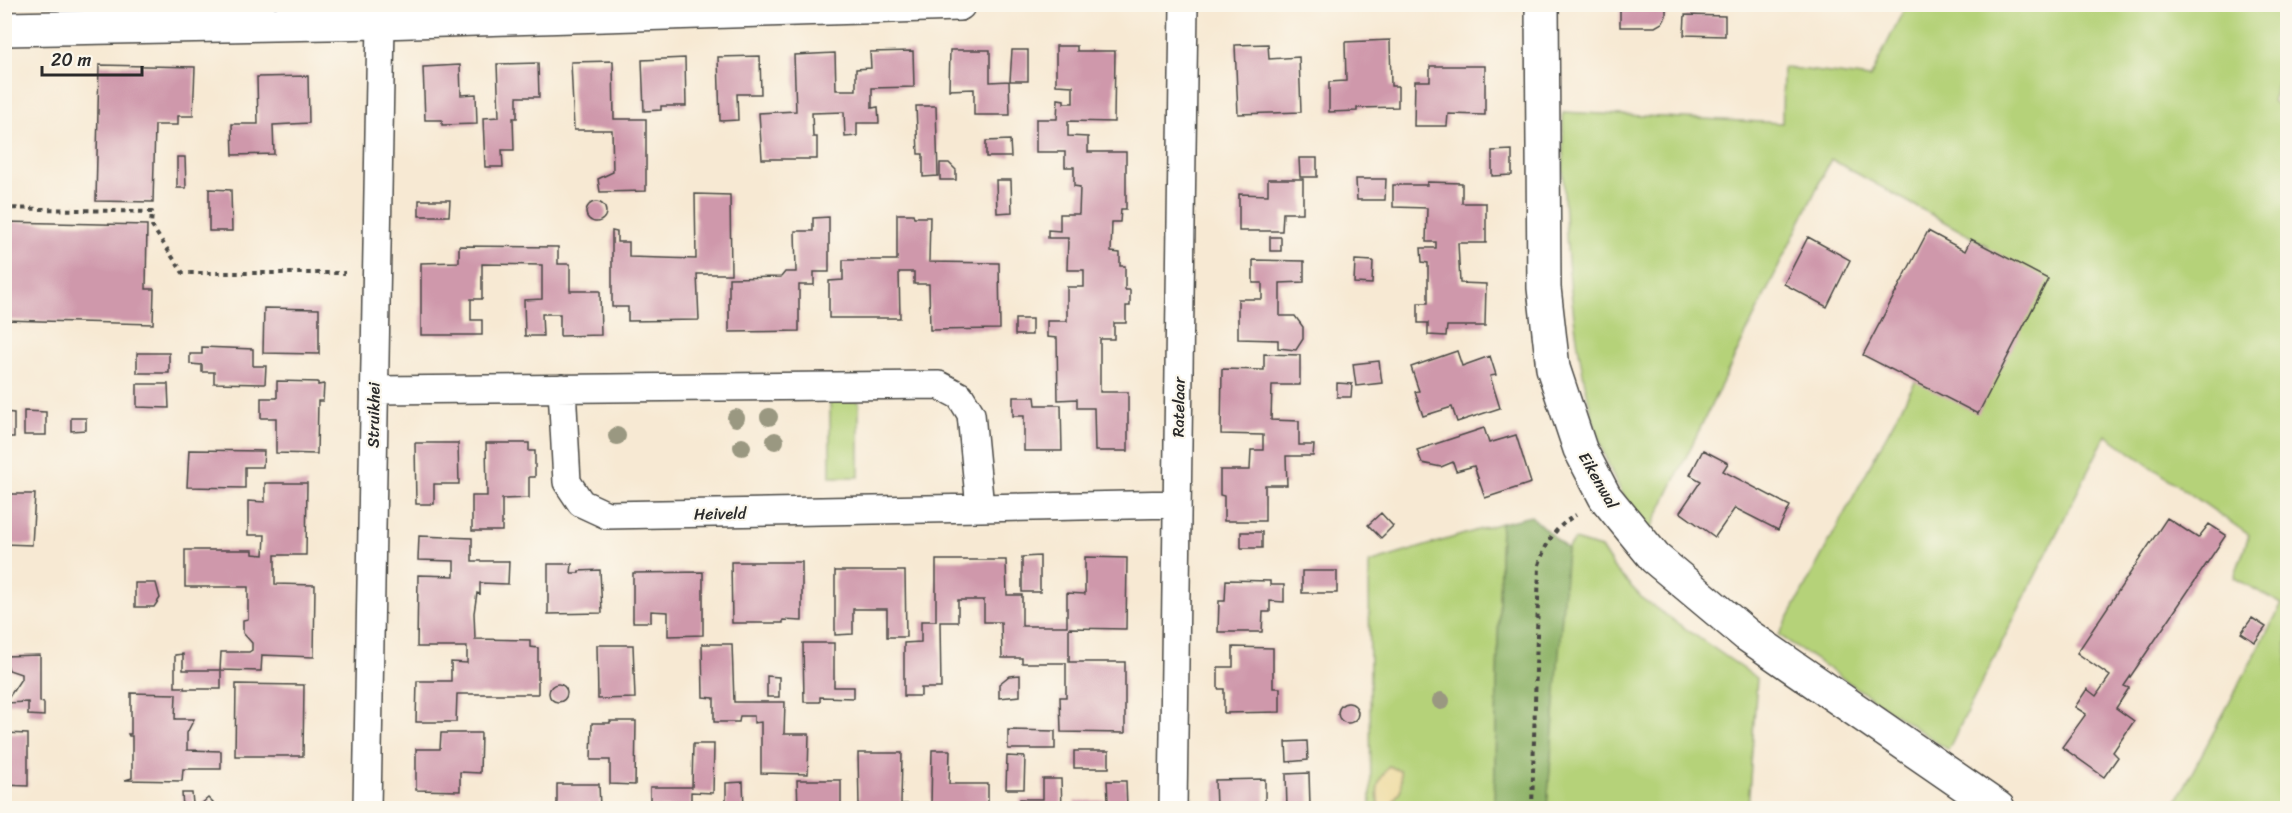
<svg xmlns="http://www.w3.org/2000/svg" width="2292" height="813" font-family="Sriracha,sans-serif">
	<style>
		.green { fill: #b5d279; stroke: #707e52; stroke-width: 1.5 }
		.forest { fill: #90b469; stroke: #5e704a; stroke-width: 1.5 }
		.sand { fill: #eeda9e; stroke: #8c8264; stroke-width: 1.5 }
		.building { fill: #cf98ab }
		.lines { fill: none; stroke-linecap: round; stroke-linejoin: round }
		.street-casing { stroke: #4a4844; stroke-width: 30 }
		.secondary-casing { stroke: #4a4844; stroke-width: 36 }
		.path { stroke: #4a4844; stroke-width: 4; stroke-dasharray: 4.5 4.5; stroke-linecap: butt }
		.street { stroke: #fff; stroke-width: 27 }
		.secondary { stroke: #fff; stroke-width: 33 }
		.tree { fill: #9a9881 }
		.labels { text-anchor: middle; stroke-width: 4.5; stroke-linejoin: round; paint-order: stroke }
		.street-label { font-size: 16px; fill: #2b2b2b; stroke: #fbf7ec }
	</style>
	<rect width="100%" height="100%" fill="#fbf7ec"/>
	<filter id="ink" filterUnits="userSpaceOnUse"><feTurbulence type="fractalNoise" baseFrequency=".0167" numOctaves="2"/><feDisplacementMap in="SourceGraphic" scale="12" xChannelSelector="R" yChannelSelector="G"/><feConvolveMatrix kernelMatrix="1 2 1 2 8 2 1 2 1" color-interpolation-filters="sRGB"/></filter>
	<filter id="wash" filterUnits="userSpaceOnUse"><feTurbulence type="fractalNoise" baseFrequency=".008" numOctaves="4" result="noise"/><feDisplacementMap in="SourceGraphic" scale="24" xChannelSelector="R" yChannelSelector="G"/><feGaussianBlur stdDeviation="1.35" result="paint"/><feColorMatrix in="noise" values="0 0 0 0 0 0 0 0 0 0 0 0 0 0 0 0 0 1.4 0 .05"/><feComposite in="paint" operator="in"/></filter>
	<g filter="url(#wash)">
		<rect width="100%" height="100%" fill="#f7e9d3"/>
		<path class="green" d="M1906,5H2287V54L2272,102L2288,113L2287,808H2173L2282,604L2234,578L2249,535L2106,435L1948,750L1779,635L1988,246L1831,159L1650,531C1643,523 1635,515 1630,506C1599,459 1587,400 1578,345C1566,268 1562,190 1563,112L1782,123L1783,67L1870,78Z
			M830,401H859V477H830Z
			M1501,523L1494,808H1371L1369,563Z
			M1574,540L1601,548L1614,568L1644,600L1757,678L1748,808H1547L1563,587L1567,549Z"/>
		<path class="forest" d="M1531,516L1567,549L1547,808H1494L1501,523Z"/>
		<path class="sand" d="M1389,766L1400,771L1401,789L1390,807L1379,806C1375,788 1378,780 1389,766Z"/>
		<g id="blocks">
			<path class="building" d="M1620,4H1666V16L1662,23L1655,27H1620Z
				M1685,15L1725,16V36L1684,35Z
				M1390,40L1391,86H1398V107L1357,108V111L1329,112V82L1346,81L1345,42Z
				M1268,44L1269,59L1299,57L1301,112L1238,114L1235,45Z
				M1056,46H1077V51H1115L1114,122L1068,121V136L1088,137V152H1126V209H1121L1120,222H1112L1111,252L1120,253V266H1125V290H1130V306H1126V323H1114V339H1100V392H1128V451H1095L1094,408H1077V399L1058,400L1057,338L1047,337V321H1067V287H1084V270H1067L1068,238H1048V230L1060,231V214H1079L1080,187L1074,186V167H1065V152H1036V119H1057L1058,99L1064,100V103H1073V86L1056,85Z
				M950,50H990V82L1009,81L1010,115H974V89L949,90Z
				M1012,50H1028V81H1010Z
				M913,51L914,87L872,88V108L878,107L879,123H857V136L845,137L844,112L812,113L813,137H817V159H762L759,113L796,111L794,55L835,53L836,90H856V69L871,68L870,52Z
				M760,56L761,94H737L738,120L720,121L718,57Z
				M685,58L686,106H661V110L644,111L642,60Z
				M613,61L614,119H646V191L600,192L598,179L613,172L612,130H574L571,62Z
				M538,63L539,97H517V118H513L514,150H502L503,167H485L483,118L499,117L497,64Z
				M99,65L195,67L193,116H178V125H155L153,202L96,201Z
				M460,65L461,95L476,94L477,124L442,125V120H425L423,67Z
				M1430,66H1485V115L1448,114L1447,126H1414L1415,81H1430Z
				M308,76L309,123L273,125L274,154L233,155L232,124H258L257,77Z
				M916,106H936L938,176L923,177V154H918Z
				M1010,140L1011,157H986V141Z
				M1512,150V175L1492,176V151Z
				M177,157H185L186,188H177Z
				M1299,158H1317V177H1300Z
				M940,163H949L956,170V180H940Z
				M1268,179H1303V213H1283L1282,231H1239V194L1268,195Z
				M1356,179H1386L1385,200H1357Z
				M996,180H1011L1012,212L997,213Z
				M1427,182L1462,183V203H1486V243H1458L1460,283L1486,284L1485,326H1447L1446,336L1428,335V323H1418V303H1428V263L1422,262L1421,248H1436V242H1426L1427,208L1393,207V185H1427Z
				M209,189L231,190L232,231H209Z
				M695,194L730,195L731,274H697L699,320L628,321V307H612V231L617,232V242H629V257L696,259Z
				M419,200H450L449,216H419Z
				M586 212a10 10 0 1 1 20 0a10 10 0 1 1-20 0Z
				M897,214H913L914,217H930L929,262L999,263L1000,329L930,330L929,284H914V272H899L900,318H829V281L843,280V260H897Z
				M829,217V272H814V285H799V331L729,332V278L781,277L785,272H796L795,231H813V218Z
				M4,222L147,225L146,289H154L153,324L4,320Z
				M1928,231L1965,251L1971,239L2048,279L1978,414L1863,355Z
				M1270,237H1281V251H1270Z
				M1808,237L1850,260L1827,307L1784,284Z
				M459,246L558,247V264H570V291H600L601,335L560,336V314H542L543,336H525L524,300L542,299V265L482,264V299H471V320H482V335H421V263L459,262Z
				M1253,260L1304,261V282L1280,283V316H1295L1303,327V339L1296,350L1278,348V340L1238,339V299H1262V283H1253Z
				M1355,260L1373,261L1372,284L1354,283Z
				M264,308L319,309V354L263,353Z
				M1015,319H1032V335H1015Z
				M202,347L253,349V366H266L265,384L214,383V372H202V365L190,364V354H202Z
				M1457,351L1462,366L1490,356L1496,375L1490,376L1500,408L1457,422L1452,407L1423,416L1415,392L1419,391L1411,367Z
				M137,353H169V373H137Z
				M1264,354L1300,355V385H1272L1271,420L1299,421V445H1314L1313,456H1286L1287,485H1265V521H1224V496L1220,495V470H1250L1251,450H1263V435L1221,434L1222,369L1264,370Z
				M1379,361L1382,383L1356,386L1353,364Z
				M277,381L318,382V385L324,384L323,401H318L317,454L276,453V418H261V398H277Z
				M1337,383L1352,384L1351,397H1337Z
				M137,384H168L169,408L137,407Z
				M1013,397H1035L1036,405H1061L1062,451H1024V416H1013Z
				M24,411L46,412V435H24Z
				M4,412L14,413V437H4Z
				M71,418H86V430L71,431Z
				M1484,428L1489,443L1516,435L1531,483L1485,498L1474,466L1456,471L1453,462L1441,467L1422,463L1417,450Z
				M415,443H458L459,484H434V504H416Z
				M486,443H529V451H535V477H529V498L502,499V531H472V496H487Z
				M189,450L264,451L263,467H245V488L187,487Z
				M1703,450L1728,463L1723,471L1790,506L1778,530L1735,508L1715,537L1680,512L1701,481L1690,475Z
				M265,483H307L306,555H275V584L315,585L314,657L262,655L261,671L220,670L221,652H249L252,650V643L243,633V620L248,619V587H185V550H253V554L264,555L265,535H248V501L265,502Z
				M4,494H35L32,545L4,544Z
				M1381,513L1393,526L1381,538L1368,525Z
				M2167,518L2198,538L2209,524L2226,535L2124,686L2129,688L2116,708L2134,721L2113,752L2118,757L2104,777L2062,747L2086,714L2075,707L2087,689L2096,696L2110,676L2077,653Z
				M1241,532H1262V548H1241Z
				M419,536L472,538V561H509L508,584L480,583V594L477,593L474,613L475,639L530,640V647L538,648V694H457L456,722H416L417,681H451V662L467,663V647H417L418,575L454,576V561L418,560Z
				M1040,556V592H1022V557Z
				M1085,557L1127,558L1126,629L1069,628V662H1125V733L1061,732L1060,697H1066V663H1022V658H1002L1001,622H984V600H958V622H940L941,688H921V696H904V643L921,642V621H936V560H1006L1007,595H1022V626H1067V593L1085,594Z
				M731,562H802V621L783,620V623H732Z
				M548,564H572L571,573H579V571L600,570L602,613L548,614Z
				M835,571H905L906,637H887V609H853V634L835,635Z
				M1302,571H1337V593H1302Z
				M703,572V635L668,636V612L651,611V622H633V573Z
				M1226,580L1270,581V585H1284V602L1270,601V612H1263L1262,632H1218L1219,601H1225Z
				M135,583H156L160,598L154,607H135Z
				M2252,618L2266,627L2255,642L2241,633Z
				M803,643H834V687H854V698L820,697V702H804Z
				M702,644H732L734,702H785L784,734H809L808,774L761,773V722L754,723V716H740L739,722H714V698L703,697Z
				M597,645H633L635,698L598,699Z
				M1233,647L1273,648V688H1280V712L1224,713V689H1218V667H1233Z
				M183,654V670H221V689H184V687H175V655Z
				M40,655V702L44,703V716L28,715V702L5,703L21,679V674L9,670L4,656Z
				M1020,675V696L999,698V684L1009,676Z
				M767,676L779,677V697H767Z
				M549 693a9 9 0 1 1 18 0a9 9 0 1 1-18 0Z
				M236,684L304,685L303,756H235Z
				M131,693L176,694L175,719H194L187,733V750L221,751V769H183L182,781L125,780L132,778V736H129L128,734H131Z
				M1338 713a10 10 0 1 1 20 0a10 10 0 1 1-20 0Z
				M610,721H636L635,785L610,784V760H591L592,723H610Z
				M1008,730L1055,731V749H1008Z
				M4,733L28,734V786L4,785Z
				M441,733H481L480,773L460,772V791L416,790V749H440Z
				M1307,741L1308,760L1287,762L1286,742Z
				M693,744H714L713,793L691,792V808H650V787H692Z
				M932,750H950L949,784H988V808H931Z
				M1074,751H1109V768H1074Z
				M858,753H902L901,804H916V808H874V806H859Z
				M1007,756L1025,757L1024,789H1006Z
				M1309,773L1310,806L1338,805V808H1287L1286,774Z
				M1043,779H1061L1062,808H1020V799H1043Z
				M1265,779V805H1277V808L1216,807L1215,780Z
				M797,780H841V808H798Z
				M1107,781H1126L1127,808H1075V801L1108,800Z
				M743,782L744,808H726V783Z
				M557,784H599L600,808H557Z
				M182,793H192L193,804H201L208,798L214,804H218V808H183Z
				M447,804H480V808H447Z
				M509,806H533V808H509Z"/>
		</g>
	</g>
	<g filter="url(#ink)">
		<use href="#blocks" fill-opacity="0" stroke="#4a4844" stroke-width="1.5"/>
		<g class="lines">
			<defs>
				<path id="street" d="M562,388L567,482L581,503L607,515L980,508
					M374,390L939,385L960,396L971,414L980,508L1177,504
					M367,808L381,22
					M1173,808L1184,4"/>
				<path id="secondary" d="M1542,4L1544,288L1553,368L1580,449L1605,497L1655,558L1747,635L1998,808
					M4,29L381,22L959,4"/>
			</defs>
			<use href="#street" class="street-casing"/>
			<use href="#secondary" class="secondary-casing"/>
			<path class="path" d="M4,208L152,212L151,225L183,273H345
				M1532,808L1539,565C1546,542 1555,527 1576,515"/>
			<use href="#street" class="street"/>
			<use href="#secondary" class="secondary"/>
		</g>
		<g class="tree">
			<circle cx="769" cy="417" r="9"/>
			<circle cx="736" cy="418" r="9"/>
			<circle cx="617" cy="436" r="9"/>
			<circle cx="775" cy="441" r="9"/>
			<circle cx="742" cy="447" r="9"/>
			<circle cx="1441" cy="701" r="9"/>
		</g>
	</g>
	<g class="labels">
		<g class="street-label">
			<text transform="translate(1178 407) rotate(-89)" y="6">Ratelaar</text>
			<text transform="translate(373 415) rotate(-89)" y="6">Struikhei</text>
			<text transform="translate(1599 480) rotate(60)" y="6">Eikenwal</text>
			<text transform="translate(720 513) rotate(-1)" y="6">Heiveld</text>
		</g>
	</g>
	<rect width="2292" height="813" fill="none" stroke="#fbf7ec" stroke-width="24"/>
	<path d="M42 66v9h100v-9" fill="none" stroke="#2b2b2b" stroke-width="3"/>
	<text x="51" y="66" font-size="18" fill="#2b2b2b" stroke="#fbf7ec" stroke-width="4.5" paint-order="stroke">20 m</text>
</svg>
